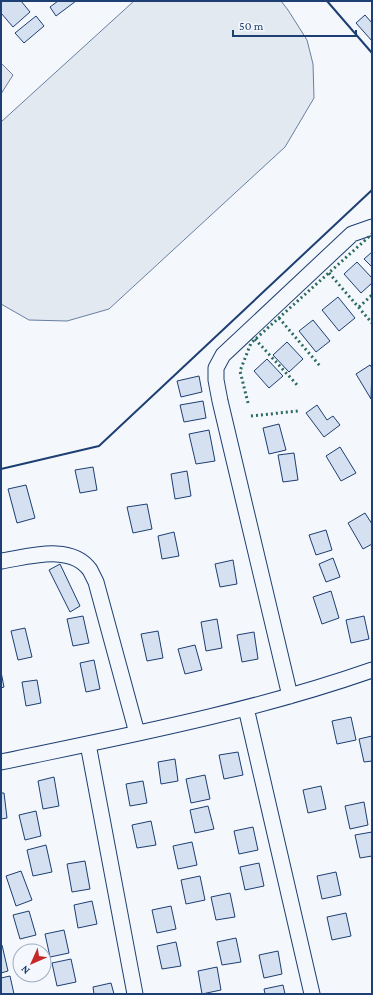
<svg xmlns="http://www.w3.org/2000/svg" width="373" height="995" font-family="'Crimson Pro',serif">
	<style>
		.green { fill: #e3e9f0; stroke: #687fa3 }
		.parking { fill: #e3e8f0; stroke: #687fa3 }
		.building { fill: #d5e0f0; stroke: #1d3f73 }
		.lines { fill: none; stroke-linecap: round; stroke-linejoin: round }
		.minor-casing { stroke: #1d3f73; stroke-width: 17 }
		.minor { stroke: #f4f7fb; stroke-width: 15 }
		.hedge { stroke: #2c6c60; stroke-width: 3; stroke-dasharray: 2 3; stroke-linecap: butt }
		.wall { stroke: #1d3f73; stroke-width: 2 }
	</style>
	<rect width="100%" height="100%" fill="#f4f7fb"/>
	<path class="green" d="M134,1H281L288,10L307,40L313,64L314,98L285,147L109,309L67,321L29,320L1,304V122Z"/>
	<path class="parking" d="M1,63L13,75L1,94Z"/>
	<path class="building" d="M1,1H21L30,12L13,27L1,13Z
		M58,1H76L56,16L50,7Z
		M365,15L372,23V41L356,23Z
		M36,16L44,26L24,43L15,33Z
		M372,252V267L364,259Z
		M357,262L372,278V283L361,293L344,274Z
		M338,297L355,318L339,331L322,310Z
		M313,320L330,341L316,352L299,331Z
		M287,342L303,359L289,372L273,355Z
		M267,359L283,376L269,388L254,371Z
		M370,365L372,368L371,399L356,374Z
		M199,376L202,392L181,397L177,381Z
		M203,401L206,418L184,422L180,405Z
		M317,405L327,420L333,416L340,425L324,437L306,413Z
		M279,424L286,450L269,454L263,428Z
		M209,430L215,461L196,464L189,434Z
		M340,447L356,473L341,481L326,456Z
		M294,453L298,480L283,482L278,455Z
		M93,467L97,490L80,493L75,470Z
		M187,471L191,496L175,499L171,474Z
		M26,485L35,518L17,523L8,489Z
		M147,504L152,529L133,533L127,507Z
		M365,513L372,524V544L363,549L348,523Z
		M326,530L332,550L316,555L309,535Z
		M174,532L179,556L162,559L158,536Z
		M333,558L340,577L326,582L319,564Z
		M233,560L237,584L220,587L215,564Z
		M60,564L80,606L70,612L49,570Z
		M331,591L339,618L322,624L313,597Z
		M83,616L89,643L73,646L67,619Z
		M364,616L369,639L351,643L346,620Z
		M217,619L222,648L206,651L201,622Z
		M25,628L32,657L18,660L11,631Z
		M158,631L163,658L147,661L141,634Z
		M254,632L258,659L242,662L237,635Z
		M195,645L202,670L185,674L178,649Z
		M94,660L100,689L86,692L80,663Z
		M1,672L4,687L1,688Z
		M37,680L41,703L26,706L22,682Z
		M351,717L356,740L337,744L332,721Z
		M372,736V761L364,762L359,739Z
		M238,752L243,775L224,779L219,755Z
		M175,759L178,781L161,784L158,762Z
		M205,775L210,799L191,803L186,779Z
		M54,777L59,806L43,809L38,781Z
		M143,781L147,803L130,806L126,784Z
		M321,786L326,809L308,813L303,790Z
		M1,793H4L7,818L1,819Z
		M364,802L368,825L350,829L345,806Z
		M208,806L214,829L195,833L190,810Z
		M36,811L41,836L25,840L19,815Z
		M151,821L156,845L137,848L132,825Z
		M253,827L258,850L239,854L234,831Z
		M372,832V856L360,858L355,835Z
		M192,842L197,865L178,869L173,846Z
		M46,845L52,872L33,876L27,850Z
		M85,861L90,889L72,892L67,864Z
		M259,863L264,886L245,890L240,867Z
		M21,871L32,900L16,906L6,876Z
		M336,872L341,895L322,899L317,876Z
		M200,876L205,900L186,904L181,880Z
		M230,893L235,917L216,920L211,897Z
		M92,901L97,924L78,928L74,905Z
		M171,906L176,929L157,933L152,910Z
		M29,911L36,935L20,939L13,915Z
		M346,913L351,936L332,940L327,917Z
		M64,930L69,953L50,957L45,934Z
		M236,938L241,962L222,965L217,942Z
		M176,942L181,966L162,969L157,946Z
		M1,945H2L8,971L1,973Z
		M278,951L282,974L264,978L259,955Z
		M71,959L76,982L57,986L52,963Z
		M217,967L221,990L202,994L198,971Z
		M10,976L14,994H1V978Z
		M111,983L114,994H94L93,987Z
		M283,985L285,994H265L264,989Z"/>
	<g class="lines">
		<defs>
			<path id="minor" d="M1,561C28,557 71,543 90,570C92,574 94,578 96,582L137,733
				M290,696L220,401L216,380V368L223,355L352,234L372,227
				M246,708L312,994
				M88,744L135,994
				M1,762C125,736 252,712 372,670"/>
		</defs>
		<use href="#minor" class="minor-casing"/>
		<use href="#minor" class="minor"/>
		<path class="hedge" d="M329,273L372,323
			M359,307L372,295
			M279,318L320,366
			M255,339L299,387
			M248,403L240,371L251,343L372,234
			M251,416L298,411"/>
		<path class="wall" d="M327,1L372,53
			M1,469L99,446L372,190"/>
	</g>
	<rect width="373" height="995" fill="none" stroke="#1d3f73" stroke-width="4"/>
	<g transform="translate(32 963) rotate(225)"><circle r="19" fill="#f4f7fb" stroke="#9eadc5"/>
	<path d="M0-3L7 15L0 10L-7 15Z" fill="#c62828"/>
	<text y="-6" font-size="11" font-weight="bold" text-anchor="middle" fill="#1d3f73">N</text>
	</g>
	<path d="M233 30v6h123v-6" fill="none" stroke="#1d3f73" stroke-width="2"/>
	<text x="239" y="30" font-size="12" fill="#1d3f73" stroke="#f4f7fb" stroke-width="3" paint-order="stroke">50 m</text>
</svg>
